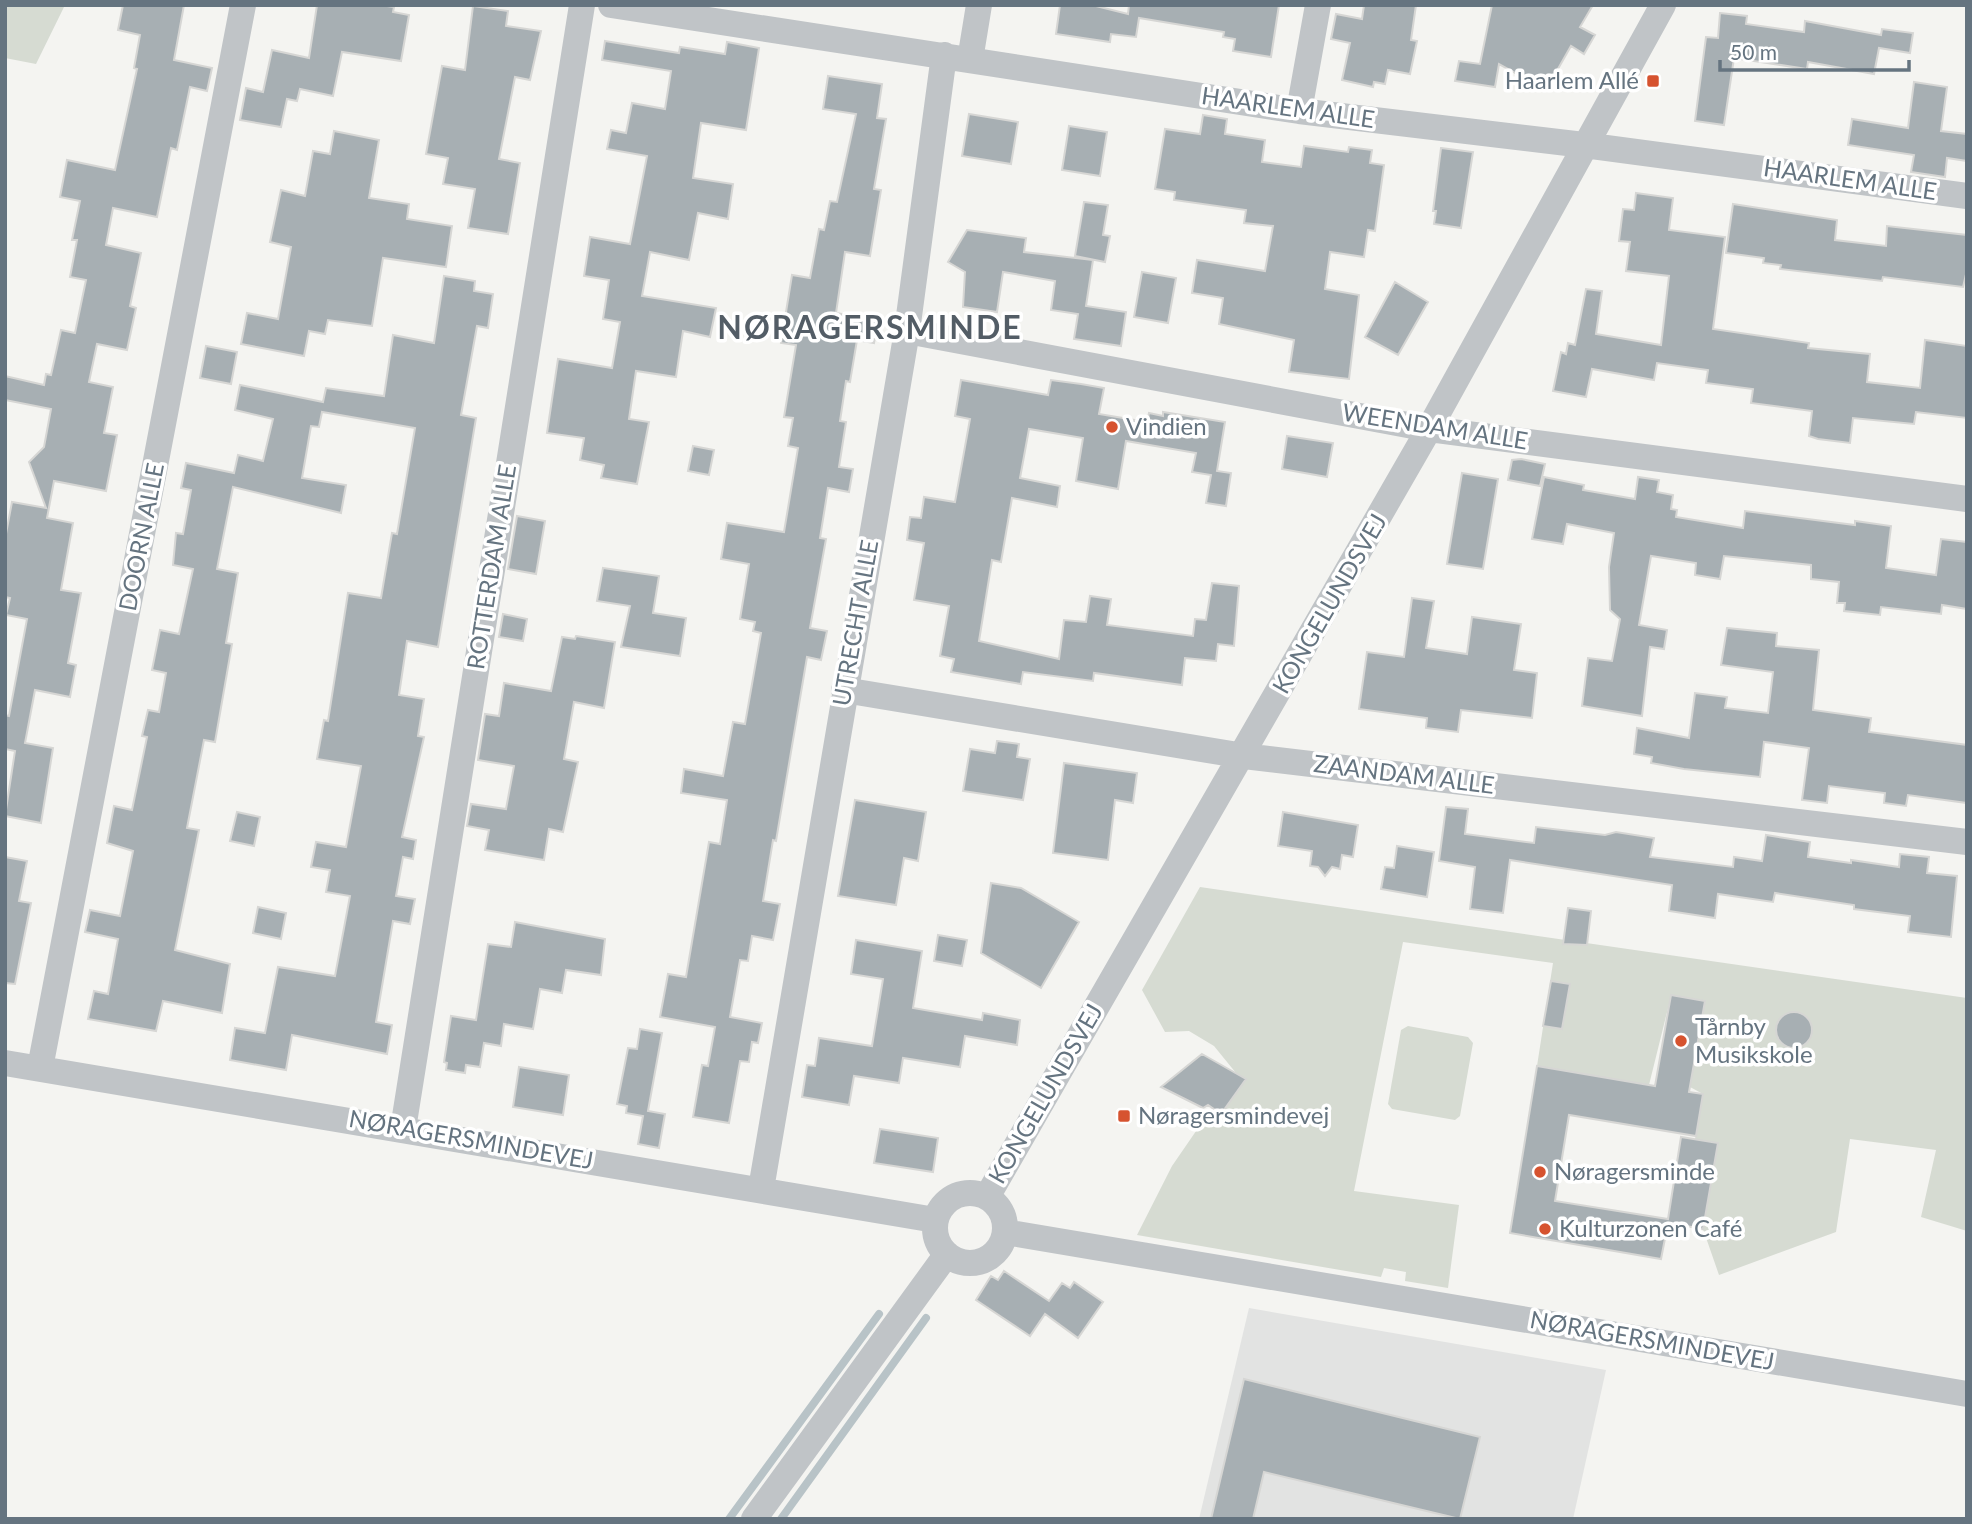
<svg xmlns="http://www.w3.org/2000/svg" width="1972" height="1524" font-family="Lato,sans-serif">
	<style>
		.built { fill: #e2e3e2 }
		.green { fill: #d6dbd2 }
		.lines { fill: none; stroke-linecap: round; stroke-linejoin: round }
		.stream { stroke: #b8c3c7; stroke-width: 8 }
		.building { fill: #a7afb3; stroke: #d6d6d4; stroke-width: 2 }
		.minor { stroke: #c0c4c7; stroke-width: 26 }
		.poi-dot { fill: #d6532f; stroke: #fff; stroke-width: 2.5 }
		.labels { text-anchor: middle; stroke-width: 7; stroke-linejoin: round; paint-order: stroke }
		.poi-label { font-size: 24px; fill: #657480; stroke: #fff; text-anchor: start }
		.street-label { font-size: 24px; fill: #657480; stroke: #fff }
		.district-label { font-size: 32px; font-weight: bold; letter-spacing: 2px; fill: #535d66; stroke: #fff }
	</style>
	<rect width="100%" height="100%" fill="#f4f4f1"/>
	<path class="built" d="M1249,1308L1606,1370L1573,1519H1199Z"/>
	<path class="green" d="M5,5H65L36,64L5,58Z
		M1200,887L1967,998V1231L1921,1217L1936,1150L1850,1139L1836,1232L1719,1275L1703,1229L1718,1143L1695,1139L1703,1094L1690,1087L1671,996L1649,1085L1537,1066L1553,963L1403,942L1354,1191L1459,1205L1448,1288L1405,1281L1406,1272L1384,1268L1381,1277L1137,1235L1172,1166L1236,1073L1214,1046L1189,1031L1165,1032L1142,990Z
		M1408,1026L1468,1037L1473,1043L1460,1116L1455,1120L1392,1109L1388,1104L1401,1030Z"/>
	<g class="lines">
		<path class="stream" d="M729,1519L879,1314
			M781,1519L926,1318"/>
	</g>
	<path class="building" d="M123,5H184L174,60L212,68L207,91L190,87L177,150L171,148L157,217L113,208L106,245L141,253L130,306L136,308L127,350L97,344L89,382L113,387L104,433L117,435L106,491L54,481L47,518L73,523L61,590L81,593L68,663L76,665L70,697L35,690L25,743L53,748L41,823L5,816L15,751L5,749V715L9,716L27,619L6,615L10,598L5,597V539L12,502L46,508L29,462L44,447L51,409L5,400V376L44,385L46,374L51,375L61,330L75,333L86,280L70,277L77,240H72L80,201L60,197L67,160L115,170L137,69L134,68L140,35L118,30Z
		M317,5H380L394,7L393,12L409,15L401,61L342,52L333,96L300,89L297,101L287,99L281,127L240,120L246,88L263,92L272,50L309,58Z
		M1060,5H1092L1128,14L1129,5H1279L1271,57L1233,51L1235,39L1223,37L1224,32L1139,18L1136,37L1111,34L1110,42L1056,34Z
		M1364,5H1416L1411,40L1417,41L1410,74L1388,70L1385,84L1374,82L1373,87L1342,80L1350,43L1331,39L1336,14L1362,19Z
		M1492,5H1593L1580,27L1595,35L1584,54L1571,46L1546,90L1499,64L1495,87L1455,81L1459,61L1480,64Z
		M473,6L508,11L506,26L541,31L530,80L515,77L499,159L520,163L508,234L468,228L475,189L443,184L448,158L426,154L442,66L465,70Z
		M1720,13L1747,16L1746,24L1804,32L1805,21L1881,35L1882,29L1913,33L1910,53L1879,48L1874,74L1808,62L1807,69L1734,58L1724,125L1695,121L1706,37L1718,38Z
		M605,41L679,53L680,47L725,54L727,42L759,48L746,130L701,123L693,178L733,184L728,219L698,213L689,260L650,252L642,296L716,308L710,337L683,331L676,377L636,371L629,419L649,422L637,484L601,478L604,465L580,460L584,438L547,433L558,359L612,368L620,322L603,319L609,280L584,276L590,237L630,244L647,156L607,149L611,130L626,133L632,103L665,109L671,71L602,60Z
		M828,76L882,84L877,118L886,119L874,189L881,190L870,256L845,252L836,313L878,320L874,343L857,340L850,382L846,381L840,421L846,422L839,467L853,469L849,492L828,488L820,538L826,539L810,628L827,631L821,660L807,657L776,841L773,840L763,901L780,904L773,940L752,936L748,961L740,960L730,1017L762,1023L758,1043L752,1042L749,1062L740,1061L729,1123L693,1117L702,1065L708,1066L715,1027L660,1017L668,974L686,977L709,842L720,844L727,800L681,793L684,769L723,776L733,722L745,724L761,633L753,631L755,622L740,619L749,564L721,559L727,523L784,532L798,448L788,446L793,418L784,417L796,345L781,343L792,275L810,278L819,229L824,230L830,201L837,202L856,114L823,109Z
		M1914,82L1947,87L1941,131L1967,134V161L1947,158L1945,177L1911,172L1914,155L1848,145L1852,119L1908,128Z
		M969,114L1018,122L1011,164L962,156Z
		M1203,115L1227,119L1225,134L1265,140L1262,162L1301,167L1304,146L1348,152L1349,147L1372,150L1370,163L1384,165L1375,231L1368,230L1364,257L1330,252L1325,289L1359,295L1349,379L1289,372L1294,340L1219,324L1223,298L1192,293L1197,260L1265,271L1273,226L1244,223L1246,210L1174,200L1175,192L1155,189L1165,129L1200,134Z
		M1069,126L1107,132L1100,176L1062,170Z
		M334,131L379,140L369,198L409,204L407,219L452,226L446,267L383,258L372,326L328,320L325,334L309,331L304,356L241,344L247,313L278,319L291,247L270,242L281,190L305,196L313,151L330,154Z
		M1441,148L1473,152L1461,228L1434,224L1436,211H1433Z
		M1636,193L1673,198L1669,230L1725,237L1713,329L1809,343L1808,348L1870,354L1867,382L1920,388L1925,340L1967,346V418L1916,412L1914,424L1853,418L1850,443L1818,439L1809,436L1812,411L1751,403L1753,389L1706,383L1708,370L1657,363L1654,380L1592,369L1586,397L1553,391L1561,352L1566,354L1568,343L1575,345L1586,289L1602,291L1596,334L1661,345L1669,276L1626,271L1630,242L1619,241L1623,209L1634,210Z
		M1084,202L1108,205L1103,235L1110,236L1105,262L1075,256Z
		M1733,204L1837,220L1835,240L1886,246L1887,226L1967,235V270L1963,287L1883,277L1882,281L1780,269L1781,265L1763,263L1764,258L1726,253Z
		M967,230L1026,238L1024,252L1093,260L1086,306L1126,312L1121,346L1074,339L1078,314L1051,310L1055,281L1003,272L997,312L963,307L965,272L948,262Z
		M1142,272L1176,278L1168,323L1134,317Z
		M444,276L475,281L474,291L493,294L488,328L477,326L461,415L476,418L438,647L407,641L399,695L424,699L418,736L424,737L402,837L416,840L413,859L403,857L396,896L415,899L410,924L393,921L376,1022L392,1025L387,1054L292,1035L286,1070L230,1060L235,1028L265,1033L278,967L335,976L350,896L326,892L330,870L311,867L316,842L346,847L361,766L317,759L324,720L328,721L348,593L381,598L392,533L397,534L415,428L322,412L319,427L311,426L302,478L346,485L341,513L233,487L217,569L238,573L226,643L232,644L215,742L204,740L187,828L199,830L175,950L230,964L222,1013L163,1001L156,1031L88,1019L94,991L108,994L118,939L85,932L90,910L120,916L133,851L107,843L114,806L132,810L147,737L142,736L148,710L159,712L166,673L152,670L160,630L179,634L193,569L173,565L176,533L183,534L191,490L181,488L186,463L234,473L238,455L263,461L273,419L235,410L240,385L323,402L326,388L384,396L393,335L434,343Z
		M1395,282L1428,302L1398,355L1365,337Z
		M206,346L237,352L231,384L200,378Z
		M961,380L1048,395L1051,380L1081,384L1104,388L1099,414L1147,422L1149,413L1163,416V412L1225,422L1217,471L1231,473L1226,506L1206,503L1211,475L1192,472L1196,453L1126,441L1118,489L1076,481L1083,438L1029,429L1020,478L1060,486L1057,507L1012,498L1001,562L992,560L979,641L1059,659L1064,620L1086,622L1090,596L1111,599L1107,625L1193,636L1195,619L1206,620L1212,583L1239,586L1234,646L1218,644L1216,661L1185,658L1182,685L1094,673L1093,681L1023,672L1021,684L951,672L954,659L940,656L949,606L914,600L924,543L907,540L910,517L921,518L924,497L955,502L970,419L955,416Z
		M1287,436L1333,443L1327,477L1282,469Z
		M693,446L714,450L709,475L688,471Z
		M1521,459L1545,464L1540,486L1508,480L1512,460Z
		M1462,473L1498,479L1483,569L1447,564Z
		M1544,477L1584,485L1583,490L1635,499L1638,477L1659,480L1657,492L1673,495L1671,509L1677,510L1676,517L1743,528L1745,511L1855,525V521L1891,526L1886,568L1936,575L1941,539L1967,542V609L1942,605L1941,614L1881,607L1880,615L1844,611L1845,603H1837L1839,582L1811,579V565L1724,556L1720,579L1695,575L1696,563L1651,556L1639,625L1667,630L1664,649L1650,647L1642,716L1582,706L1588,658L1612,661L1620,619L1610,610L1609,567L1614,533L1567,524L1563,544L1532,539Z
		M517,516L545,521L536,574L508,569Z
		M603,568L659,576L653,613L686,618L680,656L621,647L630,606L597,601Z
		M1412,598L1434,601L1426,648L1467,654L1472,617L1521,624L1514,670L1537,673L1532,718L1461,710L1458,732L1426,728L1427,718L1359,709L1367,652L1404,657Z
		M503,614L527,619L523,641L499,637Z
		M1727,628L1777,633L1776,646L1819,650L1813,710L1871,718L1869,732L1967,745V803L1908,795L1906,806L1884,803L1885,793L1829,786L1827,803L1802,800L1809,748L1764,742L1760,777L1684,769L1651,763L1652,757L1634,754L1637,728L1689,738L1695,693L1727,697L1725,708L1768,713L1773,672L1721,665Z
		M576,636L615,642L604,708L574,702L564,759L578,762L563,832L549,829L544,860L485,850L489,830L467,826L471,804L506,809L514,766L478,760L485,714L499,716L504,683L551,691L562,637L575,639Z
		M997,741L1019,744L1017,757L1030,759L1023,800L963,791L970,749L995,753Z
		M1064,763L1137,773L1133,803L1115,800L1108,860L1053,853Z
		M855,800L926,812L918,861L904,858L896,905L838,896Z
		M1446,807L1468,809L1465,834L1534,843L1536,827L1605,835L1616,832L1654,838L1650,857L1733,867L1734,857L1762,861L1766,835L1810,842L1808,857L1851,863V860L1899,867L1900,854L1929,857L1927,873L1957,876L1951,937L1908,932L1910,916L1854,909V905L1775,893L1773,902L1718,894L1715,918L1669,911L1672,885L1510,860L1503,913L1470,909L1475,867L1439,861Z
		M237,812L260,817L254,846L230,841Z
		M1283,812L1358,825L1353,857L1342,855L1340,869L1332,867L1325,876L1318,867L1310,866L1312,851L1278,846Z
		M1397,846L1434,852L1427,897L1381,889L1385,867L1394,868Z
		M5,857L27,861L19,901L31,903L15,984L5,983Z
		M991,883L1021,888L1079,922L1041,988L981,953Z
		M258,907L286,913L281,939L253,933Z
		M1568,908L1591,911L1587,945L1563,944Z
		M515,922L605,939L601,975L566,970L562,993L540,989L533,1029L504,1024L501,1046L484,1043L480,1067L466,1065L465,1073L446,1070L447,1063L444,1062L451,1016L476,1020L488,944L511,947Z
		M938,935L967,940L962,966L934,961Z
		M856,940L922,951L913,1008L982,1020L983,1013L1020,1020L1017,1045L965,1036L960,1067L903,1058L899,1083L854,1076L849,1105L802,1097L807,1065L815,1066L819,1038L872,1046L883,979L851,974Z
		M1551,981L1570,984L1562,1029L1543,1026Z
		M1671,995L1705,1001L1689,1092L1703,1094L1696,1136L1569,1115L1555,1201L1668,1219L1681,1137L1718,1143L1703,1229L1668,1223L1661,1259L1510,1233L1537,1066L1655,1086Z
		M1776 1030a18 18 0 1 1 36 0a18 18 0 1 1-36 0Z
		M640,1029L662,1033L648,1111L665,1114L659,1148L638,1144L643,1116L626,1113L627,1106L617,1104L628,1048L637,1049Z
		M1202,1054L1246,1079L1221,1114L1208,1105L1203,1108L1161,1087Z
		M519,1067L569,1075L563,1115L513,1107Z
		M880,1129L938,1138L933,1172L874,1163Z
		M1004,1271L1049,1301L1062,1283L1070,1288L1074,1282L1103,1302L1078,1338L1045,1314L1030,1336L976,1300L991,1276L998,1280Z
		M1244,1379L1480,1437L1460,1519L1264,1472L1253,1519H1211Z"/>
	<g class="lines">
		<path class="minor" d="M611,5L1299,111L1584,145L1967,196
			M970,60L979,5
			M1299,111L1318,5
			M907,331L1429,429L1967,499
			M844,690L1244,756L1967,842
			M5,1063L935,1220
			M40,1068L243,5
			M403,1129L582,5
			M761,1189L907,331L944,55
			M935 1228a35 35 0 1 1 70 0a35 35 0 1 1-70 0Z
			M987,1197L1429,429L1663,5
			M1005,1232L1967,1394
			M754,1519L947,1254"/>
	</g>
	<g class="poi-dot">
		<rect x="1646" y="74" width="14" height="14" rx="3.5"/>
		<circle cx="1112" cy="427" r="7"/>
		<circle cx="1681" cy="1041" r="7"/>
		<rect x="1117" y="1109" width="14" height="14" rx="3.5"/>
		<circle cx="1540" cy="1172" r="7"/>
		<circle cx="1545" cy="1229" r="7"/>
	</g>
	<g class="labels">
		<g class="poi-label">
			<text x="1639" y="89" text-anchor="end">Haarlem Allé</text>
			<text x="1126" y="435">Vindien</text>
			<text x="1695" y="1035">Tårnby<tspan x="1695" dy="28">Musikskole</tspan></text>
			<text x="1138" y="1124">Nøragersmindevej</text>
			<text x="1554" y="1180">Nøragersminde</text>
			<text x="1559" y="1237">Kulturzonen Café</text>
		</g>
		<g class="street-label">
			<text transform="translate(1288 108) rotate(8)" y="8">HAARLEM ALLE</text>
			<text transform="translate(1850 180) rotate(8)" y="8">HAARLEM ALLE</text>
			<text transform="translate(1435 427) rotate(9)" y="8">WEENDAM ALLE</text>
			<text transform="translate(142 537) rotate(-79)" y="8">DOORN ALLE</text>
			<text transform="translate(492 567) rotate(-81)" y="8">ROTTERDAM ALLE</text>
			<text transform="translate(1330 604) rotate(-60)" y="8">KONGELUNDSVEJ</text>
			<text transform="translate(856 623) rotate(-80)" y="8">UTRECHT ALLE</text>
			<text transform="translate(1404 775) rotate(7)" y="8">ZAANDAM ALLE</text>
			<text transform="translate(1046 1094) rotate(-60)" y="8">KONGELUNDSVEJ</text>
			<text transform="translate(471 1140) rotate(10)" y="8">NØRAGERSMINDEVEJ</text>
			<text transform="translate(1652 1341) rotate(10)" y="8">NØRAGERSMINDEVEJ</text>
		</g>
		<g class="district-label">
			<text x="870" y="339">NØRAGERSMINDE</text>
		</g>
	</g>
	<rect width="1972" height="1524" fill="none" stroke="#657480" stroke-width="14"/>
	<path d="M1720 60v10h189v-10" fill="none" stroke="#657480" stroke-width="3.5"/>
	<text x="1730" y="60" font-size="21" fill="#657480" stroke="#ffffff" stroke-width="5" paint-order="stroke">50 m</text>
</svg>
